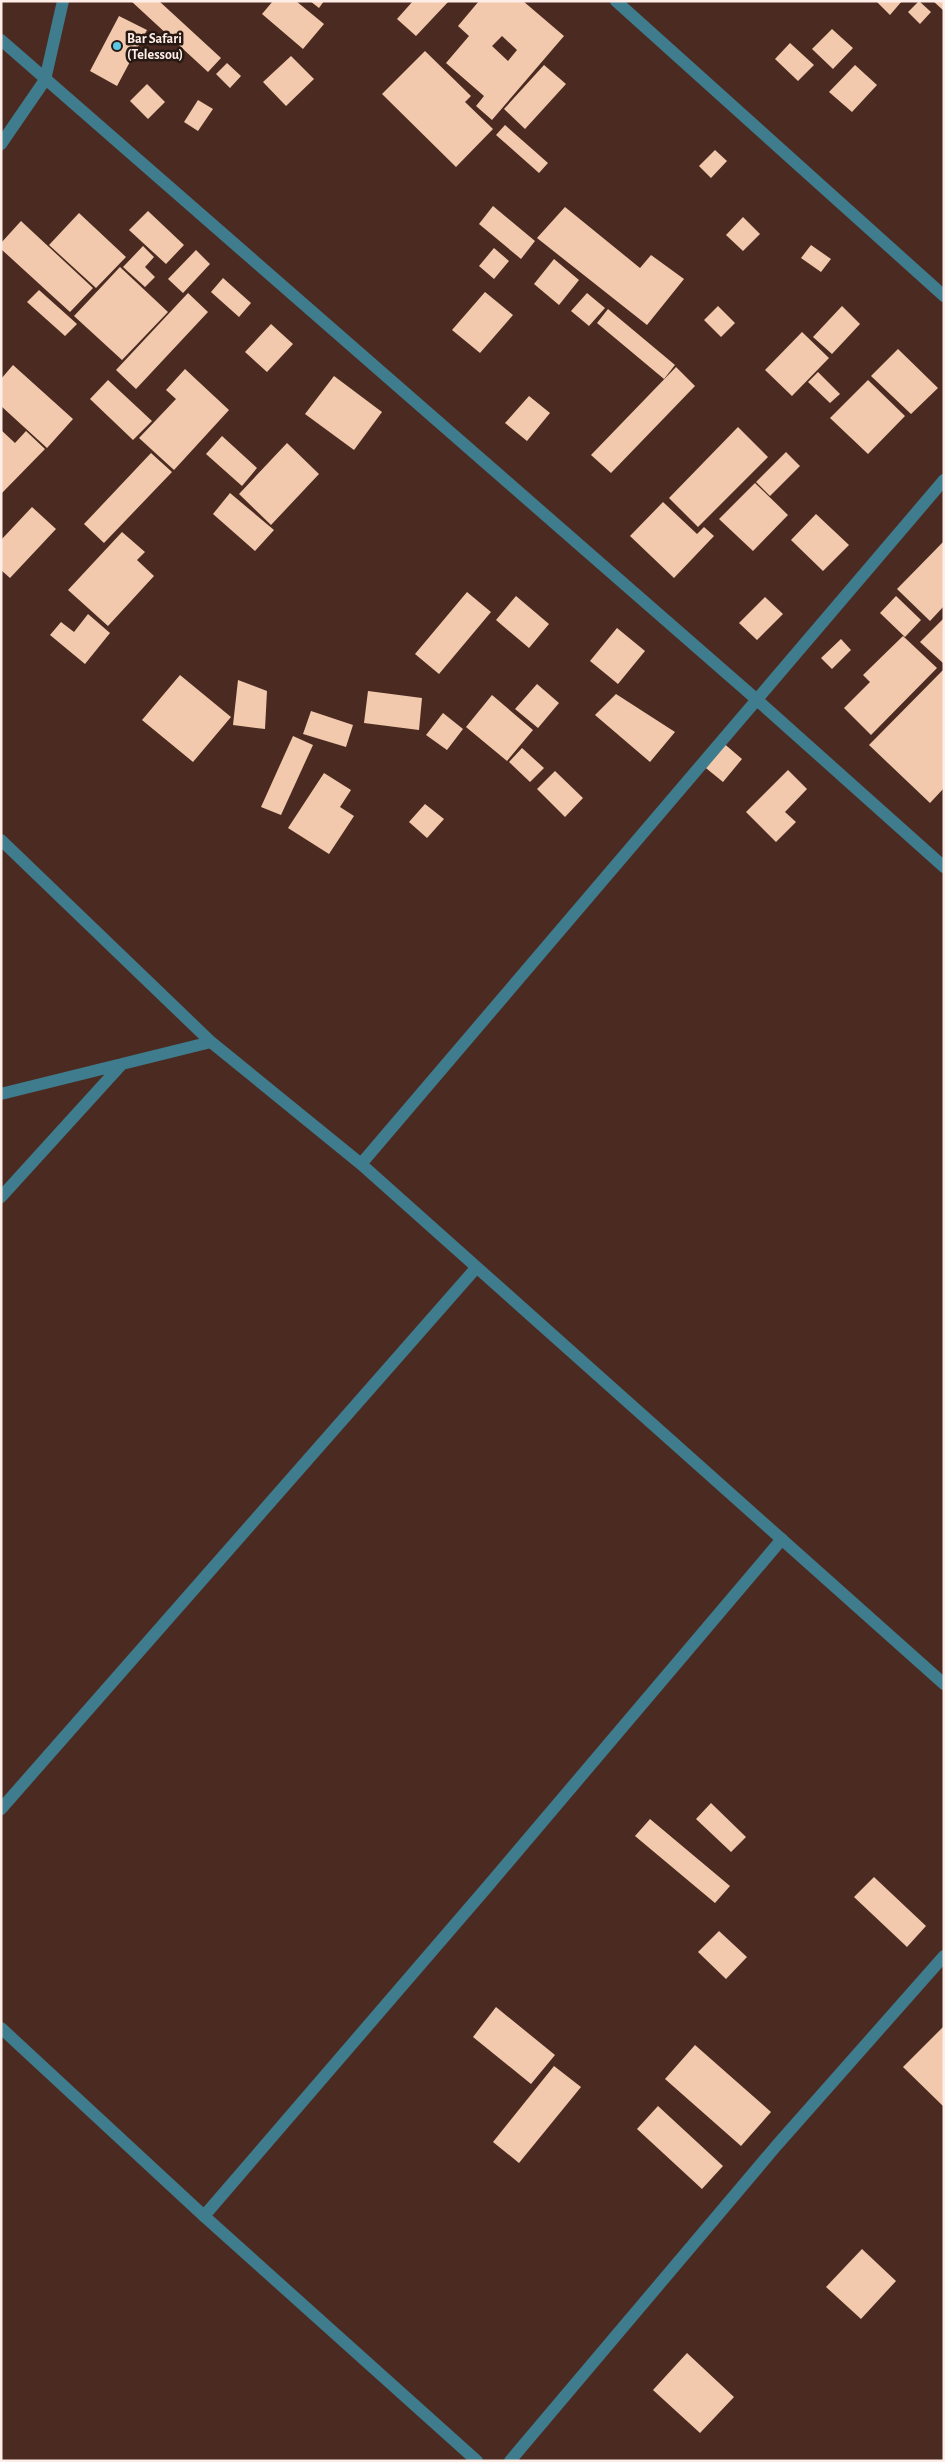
<svg xmlns="http://www.w3.org/2000/svg" width="945" height="2462" font-family="'Alegreya Sans',sans-serif">
	<style>
		.building { fill: #f2c9ac; fill-rule: evenodd }
		.lines { fill: none; stroke-linecap: round; stroke-linejoin: round }
		.minor { stroke: #3f7c8d; stroke-width: 12 }
		.tertiary { stroke: #3f7c8d; stroke-width: 12 }
		.poi-dot { fill: #5ac8e5; stroke: #261813; stroke-width: 2 }
		.labels { text-anchor: middle; stroke-width: 5; stroke-linejoin: round; paint-order: stroke }
		.poi-label { font-size: 14px; font-weight: bold; fill: #ffede8; stroke: #261813; text-anchor: start }
	</style>
	<rect width="100%" height="100%" fill="#4b2b21"/>
	<path class="building" d="M131,1H159L221,58L208,72Z
		M273,1H296L324,24L303,49L262,14Z
		M310,1H324L319,8Z
		M413,1H449L416,36L397,19Z
		M479,1H523L564,36L492,120L476,106L484,96L446,63L469,36L458,26ZM502,36L517,50L508,61L492,46Z
		M876,1H902L890,15Z
		M919,1L931,12L920,24L908,12Z
		M933,1H944V11Z
		M119,16L147,30L117,86L90,71Z
		M832,29L853,48L833,69L812,49Z
		M790,43L814,65L798,81L775,59Z
		M425,51L471,96L465,102L493,129L456,167L382,94Z
		M291,56L314,79L286,106L263,82Z
		M227,63L241,76L230,88L216,74Z
		M544,65L566,84L525,129L504,109Z
		M855,65L877,85L852,112L829,92Z
		M147,84L165,102L148,119L130,101Z
		M198,100L213,109L198,131L184,122Z
		M505,125L548,163L539,173L496,135Z
		M715,150L727,161L711,178L699,166Z
		M493,206L535,241L521,259L479,224Z
		M565,207L640,268L651,255L684,279L647,325L537,238Z
		M148,211L184,245L166,264L129,230Z
		M79,213L126,257L96,288L49,245Z
		M743,217L760,234L743,251L726,235Z
		M21,221L93,288L70,312L1,249V243Z
		M811,245L831,259L821,272L801,258Z
		M143,246L154,257L145,267L155,277L145,287L123,267Z
		M494,248L509,261L494,279L479,266Z
		M196,250L210,264L183,293L168,279Z
		M554,259L579,280L559,305L534,284Z
		M120,267L168,312L122,360L74,316Z
		M223,278L251,303L239,317L211,292Z
		M39,290L77,324L65,336L27,302Z
		M485,292L513,315L480,353L452,330Z
		M188,293L208,312L136,389L116,370Z
		M587,293L605,308L589,326L571,311Z
		M718,306L735,323L721,337L704,320Z
		M842,306L860,324L832,354L813,337Z
		M608,309L675,365L664,379L597,323Z
		M271,324L293,344L267,372L245,352Z
		M802,332L829,358L792,396L765,370Z
		M898,349L938,388L911,414L871,376Z
		M13,365L73,419L47,448L1,406V379Z
		M676,367L695,386L611,473L591,455Z
		M185,369L229,410L174,470L139,438L176,399L166,390Z
		M818,372L840,394L830,403L808,382Z
		M334,376L382,412L354,450L305,414Z
		M108,380L152,421L133,440L90,399Z
		M868,380L905,416L868,454L830,418Z
		M529,396L550,413L527,441L505,423Z
		M738,427L768,457L698,527L669,498Z
		M1,430L15,443L26,431L45,449L1,494Z
		M222,436L257,468L242,486L206,454Z
		M287,443L319,474L271,525L239,494Z
		M786,452L800,466L770,496L756,482Z
		M151,453L172,472L104,543L84,524Z
		M755,483L788,515L753,551L719,519Z
		M230,493L274,530L255,551L213,514Z
		M663,502L697,534L704,527L714,536L674,578L630,536Z
		M32,507L56,529L10,578L1,570V540Z
		M816,514L849,545L823,571L791,540Z
		M122,532L145,552L137,560L154,576L108,626L68,590Z
		M944,541V606L930,621L897,589Z
		M467,592L491,612L439,674L415,654Z
		M516,596L549,624L529,648L496,620Z
		M896,596L921,620L905,637L880,613Z
		M765,597L783,614L757,640L739,623Z
		M88,614L110,633L85,664L50,635L61,622L74,632Z
		M944,618V664L920,642Z
		M617,628L645,651L618,684L590,661Z
		M903,636L937,668L871,735L844,708L870,682L863,675Z
		M841,639L851,650L832,669L821,658Z
		M943,670L944,788L930,803L869,745Z
		M180,675L231,717L193,762L142,720Z
		M238,680L267,691L265,729L233,725Z
		M537,684L559,703L538,728L515,709Z
		M368,691L422,698L419,730L364,723Z
		M616,694L675,732L650,762L595,715Z
		M492,695L533,730L507,761L466,727Z
		M311,711L353,725L346,747L303,734Z
		M443,713L463,729L447,750L426,735Z
		M293,736L313,745L281,815L261,807Z
		M721,741L742,759L723,782L701,764Z
		M522,748L544,768L530,782L509,762Z
		M788,770L807,789L785,812L796,822L776,842L746,812Z
		M555,771L583,798L565,817L537,789Z
		M324,773L351,790L340,807L354,816L329,854L288,828Z
		M425,804L444,819L427,838L409,822Z
		M711,1803L746,1837L731,1852L696,1819Z
		M650,1819L730,1886L715,1903L635,1836Z
		M874,1877L926,1926L907,1947L854,1897Z
		M719,1931L747,1957L726,1979L698,1952Z
		M496,2007L555,2055L531,2084L473,2037Z
		M944,2026V2107L903,2067Z
		M695,2045L771,2112L741,2146L665,2079Z
		M554,2066L581,2087L519,2163L493,2142Z
		M658,2106L723,2166L702,2189L637,2129Z
		M862,2249L896,2281L861,2319L826,2287Z
		M687,2353L734,2397L700,2433L653,2390Z"/>
	<g class="lines">
		<path class="minor" d="M616,1L944,296
			M1,40L756,699L944,867
			M1,144L45,80L63,1
			M1,840L211,1042L361,1164L944,1684
			M1,1094L211,1042
			M361,1164L944,480
			M1,1197L122,1064
			M1,1809L476,1268
			M204,2216L488,1886L782,1539
			M510,2461L777,2145L944,1956"/>
		<path class="tertiary" d="M1,2028L204,2216L477,2461"/>
	</g>
	<circle class="poi-dot" cx="117" cy="46" r="5"/>
	<g class="labels">
		<g class="poi-label">
			<text x="127" y="43">Bar Safari<tspan x="127" dy="16">(Telessou)</tspan></text>
		</g>
	</g>
	<rect width="945" height="2462" fill="none" stroke="#ffede8" stroke-width="5"/>
</svg>
